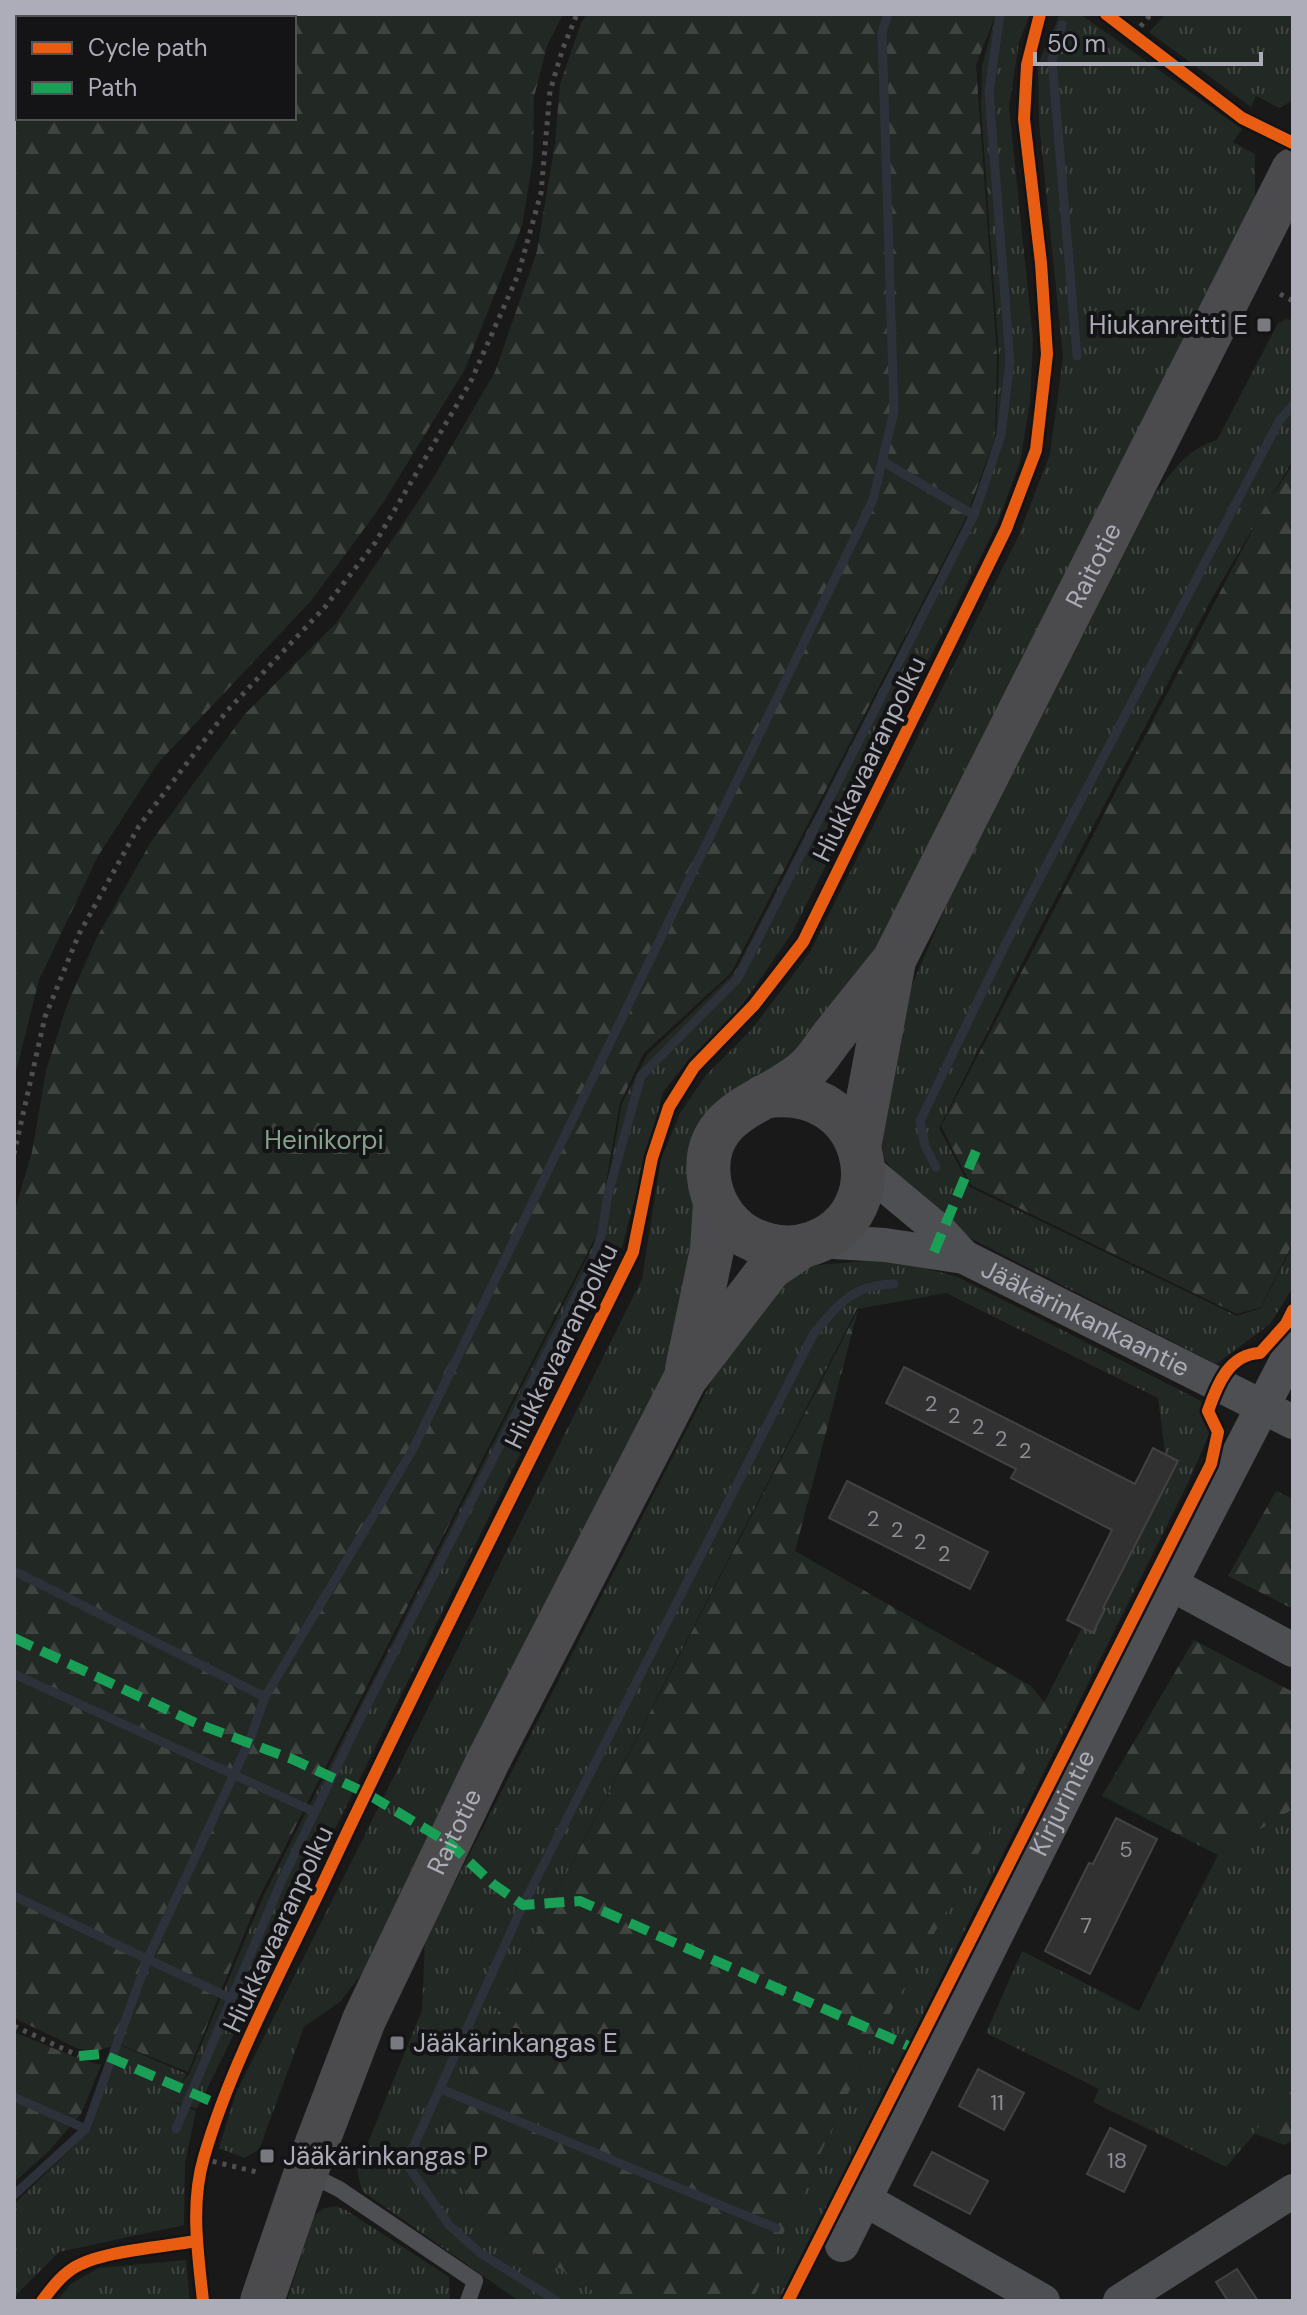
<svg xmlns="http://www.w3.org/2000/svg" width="1307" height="2315" font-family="'DM Sans',sans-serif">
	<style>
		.grass { fill: url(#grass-tufts) }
		.forest { fill: url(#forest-firs); fill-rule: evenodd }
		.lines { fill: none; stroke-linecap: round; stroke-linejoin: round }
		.stream { stroke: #2d323a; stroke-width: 9 }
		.building { fill: #313131; stroke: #424245; stroke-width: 2 }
		.path { stroke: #4f4f52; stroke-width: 5; stroke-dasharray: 4 6; stroke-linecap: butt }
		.service { stroke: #4e4f52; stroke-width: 16 }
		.minor { stroke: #4e4f52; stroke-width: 34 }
		.primary { stroke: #4b4b4e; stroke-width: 44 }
		.quiet { stroke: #1a9f57; stroke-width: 10; stroke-dasharray: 20 10; stroke-linecap: butt }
		.cycleway-casing { stroke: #141315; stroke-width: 17 }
		.cycleway { stroke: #e95d12; stroke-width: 12 }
		.poi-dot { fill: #797980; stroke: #141315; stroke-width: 3 }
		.labels { text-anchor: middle; stroke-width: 8; stroke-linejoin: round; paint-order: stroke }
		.number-label { font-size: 22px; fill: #8d8e96 }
		.poi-label { font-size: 26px; fill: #acadb8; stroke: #141315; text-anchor: start }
		.street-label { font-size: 26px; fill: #acadb8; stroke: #141315 }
		.park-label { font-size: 26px; fill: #85a18c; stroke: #141315 }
	</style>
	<defs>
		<pattern id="grass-tufts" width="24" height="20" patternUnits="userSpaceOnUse" patternTransform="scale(2)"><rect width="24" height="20" fill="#222823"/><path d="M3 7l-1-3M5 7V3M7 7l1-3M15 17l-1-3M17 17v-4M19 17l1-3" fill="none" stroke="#3f4441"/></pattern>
		<pattern id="forest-firs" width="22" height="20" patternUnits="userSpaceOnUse" patternTransform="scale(2)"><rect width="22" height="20" fill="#222823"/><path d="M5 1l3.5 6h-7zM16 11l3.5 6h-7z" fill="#3f4441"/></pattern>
	</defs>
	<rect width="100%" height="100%" fill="#191919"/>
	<path class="grass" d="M996,14H1030L1019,42L1009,107L1033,339L1030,402L1020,462L997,524L792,933L731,1021L690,1058L663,1092L622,1247L197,2109L169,2100L196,2111L185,2163L184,2225L59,2252L18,2293L14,2301V2204L91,2130L120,2045L187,2074L179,2086L189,2074L262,1899L598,1236L622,1103L647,1055L734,973L965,523L996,439L999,357L981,109L982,66Z
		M1060,14H1080L1242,129L1233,142L1255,154V208L891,929L825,1030L776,1073L703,1207L669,1366L366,1968L340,2002L304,2027L259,2150L244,2158L219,2148L236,2093L642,1279L661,1159L680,1113L706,1075L752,1029L810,952L1018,537L1050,454L1063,357L1039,122L1038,64Z
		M1166,14H1293V100L1279,108L1256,96L1251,107L1149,32Z
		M1286,319L1293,320V460L1212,598L1022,963L939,1128L970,1187L1237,1316L1261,1308L1293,1245V1287L1270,1324L1216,1364L972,1239L927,1209L904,1186L885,1160L879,1133L899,1015L948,902L1153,497C1172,472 1186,449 1217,440L1278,323Z
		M890,1259L958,1277L1201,1401L1210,1432L1188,1483L780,2301H752L862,2064L1166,1461L1158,1398L946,1293L857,1309L519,1966L444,2131L494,2226L609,2301H519L362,2191L357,2170L422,2010L425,1941L727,1351L763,1301L806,1266Z
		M1293,1809V2089L1226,2167L1093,2102L1099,2089L986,2033L1022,1951L1139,2011L1218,1855Z
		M336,2206L346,2210L449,2277L450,2301H287L314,2216L322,2209Z
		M186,2260L190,2301H57L72,2283L99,2268Z"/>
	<path class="forest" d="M14,14H563L547,46L534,97L533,159L522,226L465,369L383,503L311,601L158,763L98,856L39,980L14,1079ZM294,18V118H18V18Z
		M587,14H996L976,65L997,356L995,438L965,520L731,973L644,1053L620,1103L597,1234L259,1898L188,2072L119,2044L99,2050L79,2049L14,2018V1213L32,1152L46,1071L67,1005L96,939L152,840L244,715L337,622L429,485L495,372L537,251L555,143L560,84L581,23Z
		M1293,464V1243L1261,1307L1237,1314L971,1185L941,1126L1263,510Z
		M858,1310L795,1551L1031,1686L1055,1715L862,2064L752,2301H609L494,2226L451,2172L444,2131L519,1966Z
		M1276,1491L1293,1499V1609L1228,1576Z
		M1194,1640L1293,1692V1809L1218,1855L1102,1796Z
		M14,2032L77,2058L101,2065L81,2114L47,2153L14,2182Z
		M1293,2089V2140L1284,2145L1253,2133Z"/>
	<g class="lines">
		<path class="stream" d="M1062,25L1052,60L1077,356
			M882,461L974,515
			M936,1167L925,1146L920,1121L1006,943L1279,421L1293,405
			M14,1571L265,1697
			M14,1674L315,1812
			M14,1896L230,1998
			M441,2089L776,2228
			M14,2097L86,2129
			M176,2129L282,1880L362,1715L593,1263L602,1232L608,1194L641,1076L738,978L974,515L1001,435L1010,361L989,92L1000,14
			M14,2195L86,2129L148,1958L249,1742L265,1697L413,1449L873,500L894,411L882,32L888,14
			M557,2301L480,2253L449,2225L406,2163L523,1905L814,1333C839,1304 852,1285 894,1284"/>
	</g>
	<path class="building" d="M904,1367L1135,1484L1153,1448L1178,1461L1103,1608L1105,1609L1093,1633L1067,1620L1112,1530L1011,1478L1016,1469L886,1403Z
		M847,1481L988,1552L970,1589L829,1518Z
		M1116,1818L1157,1839L1090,1974L1045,1951L1089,1863L1093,1864Z
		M978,2069L1024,2093L1004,2130L959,2106Z
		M1110,2128L1146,2146L1124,2192L1087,2174Z
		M932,2152L988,2181L970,2214L914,2185Z
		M1237,2269L1258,2301H1228L1216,2282Z"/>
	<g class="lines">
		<path class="path" d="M1134,34L1151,14
			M1280,294L1293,301
			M14,1154L45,1017L79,934L139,826L226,712L325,607L375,543L471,381L518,275L541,193L550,91L563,48L577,14
			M14,2026L79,2056
			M203,2159L261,2173"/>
		<path class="service" d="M307,2173L339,2189L475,2281L468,2301"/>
		<g class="minor">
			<path d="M863,1167L942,1233L964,1257"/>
			<path id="s1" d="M817,1241L885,1245L964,1257L1293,1422"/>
			<path d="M1171,1584L1293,1650"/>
			<path d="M864,2199L1043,2301"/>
			<path id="s2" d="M842,2245L1171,1584L1293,1348"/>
			<path d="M1120,2301L1293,2191"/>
		</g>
		<g class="primary">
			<path id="s3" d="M763,1097C870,1079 898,1213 813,1243C793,1250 773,1249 754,1240C732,1231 715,1209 710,1185C696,1110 768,1105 807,1069C817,1060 825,1046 833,1036C854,1010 874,985 894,960L1293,170"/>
			<path d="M859,1147L893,966"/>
			<path d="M687,1369L712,1250L715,1202"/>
			<path id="s4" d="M262,2301L306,2172L364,2020L488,1761L685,1379L770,1268L801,1247"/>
		</g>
		<path class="quiet" d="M934,1252L976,1151
			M14,1638L198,1724L292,1759L366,1793L449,1843L493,1884L523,1905L580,1901L913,2048
			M79,2056L102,2054L222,2106"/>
		<defs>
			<path id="cycleway" d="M1106,14L1242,118L1293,143
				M42,2301C51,2289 60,2277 72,2269C98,2251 164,2247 196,2241
				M203,2301C198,2253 190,2204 204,2157C231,2063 285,1965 327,1875C425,1666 531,1460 633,1252L652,1158L669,1107L694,1067L754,1005L803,942L1006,529L1036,450L1047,354L1041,263L1024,119L1027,65L1040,14
				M788,2301L1211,1464L1218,1432L1208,1411C1217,1385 1229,1354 1260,1353L1286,1324L1293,1310"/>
		</defs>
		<use href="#cycleway" class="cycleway-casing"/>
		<use href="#cycleway" class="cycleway"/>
	</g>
	<g class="poi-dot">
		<rect x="1256" y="317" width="16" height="16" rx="4"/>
		<rect x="389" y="2035" width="16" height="16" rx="4"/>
		<rect x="259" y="2148" width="16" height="16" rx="4"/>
	</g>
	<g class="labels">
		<g class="number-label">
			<text x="931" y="1411">2</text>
			<text x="954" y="1423">2</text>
			<text x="978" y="1434">2</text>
			<text x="1001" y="1446">2</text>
			<text x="1025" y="1458">2</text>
			<text x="873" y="1526">2</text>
			<text x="897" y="1537">2</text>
			<text x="920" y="1549">2</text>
			<text x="944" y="1561">2</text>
			<text x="1126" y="1857">5</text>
			<text x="1086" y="1933">7</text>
			<text x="997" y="2110">11</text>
			<text x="1117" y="2168">18</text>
		</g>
		<g class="poi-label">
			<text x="1248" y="334" text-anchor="end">Hiukanreitti E</text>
			<text x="413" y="2052">Jääkärinkangas E</text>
			<text x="283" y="2165">Jääkärinkangas P</text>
		</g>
		<g class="street-label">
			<text dy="9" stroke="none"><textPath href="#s3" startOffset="1116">Raitotie</textPath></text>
			<text transform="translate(869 759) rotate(-64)" y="9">Hiukkavaaranpolku</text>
			<text dy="9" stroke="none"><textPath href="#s1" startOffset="284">Jääkärinkankaantie</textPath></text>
			<text transform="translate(561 1346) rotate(-64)" y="9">Hiukkavaaranpolku</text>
			<text dy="9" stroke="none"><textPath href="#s2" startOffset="494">Kirjurintie</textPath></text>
			<text dy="9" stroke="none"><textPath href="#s4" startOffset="508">Raitotie</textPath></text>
			<text transform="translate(278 1929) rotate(-65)" y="9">Hiukkavaaranpolku</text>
		</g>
		<g class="park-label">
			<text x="324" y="1149">Heinikorpi</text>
		</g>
	</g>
	<rect width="1307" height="2315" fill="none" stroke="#acadb8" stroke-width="32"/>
	<rect x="16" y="16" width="280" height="104" fill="#141315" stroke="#515156" stroke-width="2"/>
	<rect x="32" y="42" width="40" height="12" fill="#e95d12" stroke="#515156" stroke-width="2"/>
	<text x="88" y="56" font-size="24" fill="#acadb8">Cycle path</text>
	<rect x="32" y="82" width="40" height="12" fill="#1a9f57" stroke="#515156" stroke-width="2"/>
	<text x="88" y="96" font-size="24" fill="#acadb8">Path</text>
	<path d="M1035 52v12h226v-12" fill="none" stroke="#acadb8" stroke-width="4"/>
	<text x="1047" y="52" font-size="24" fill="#acadb8" stroke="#141315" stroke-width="6" paint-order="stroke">50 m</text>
</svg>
